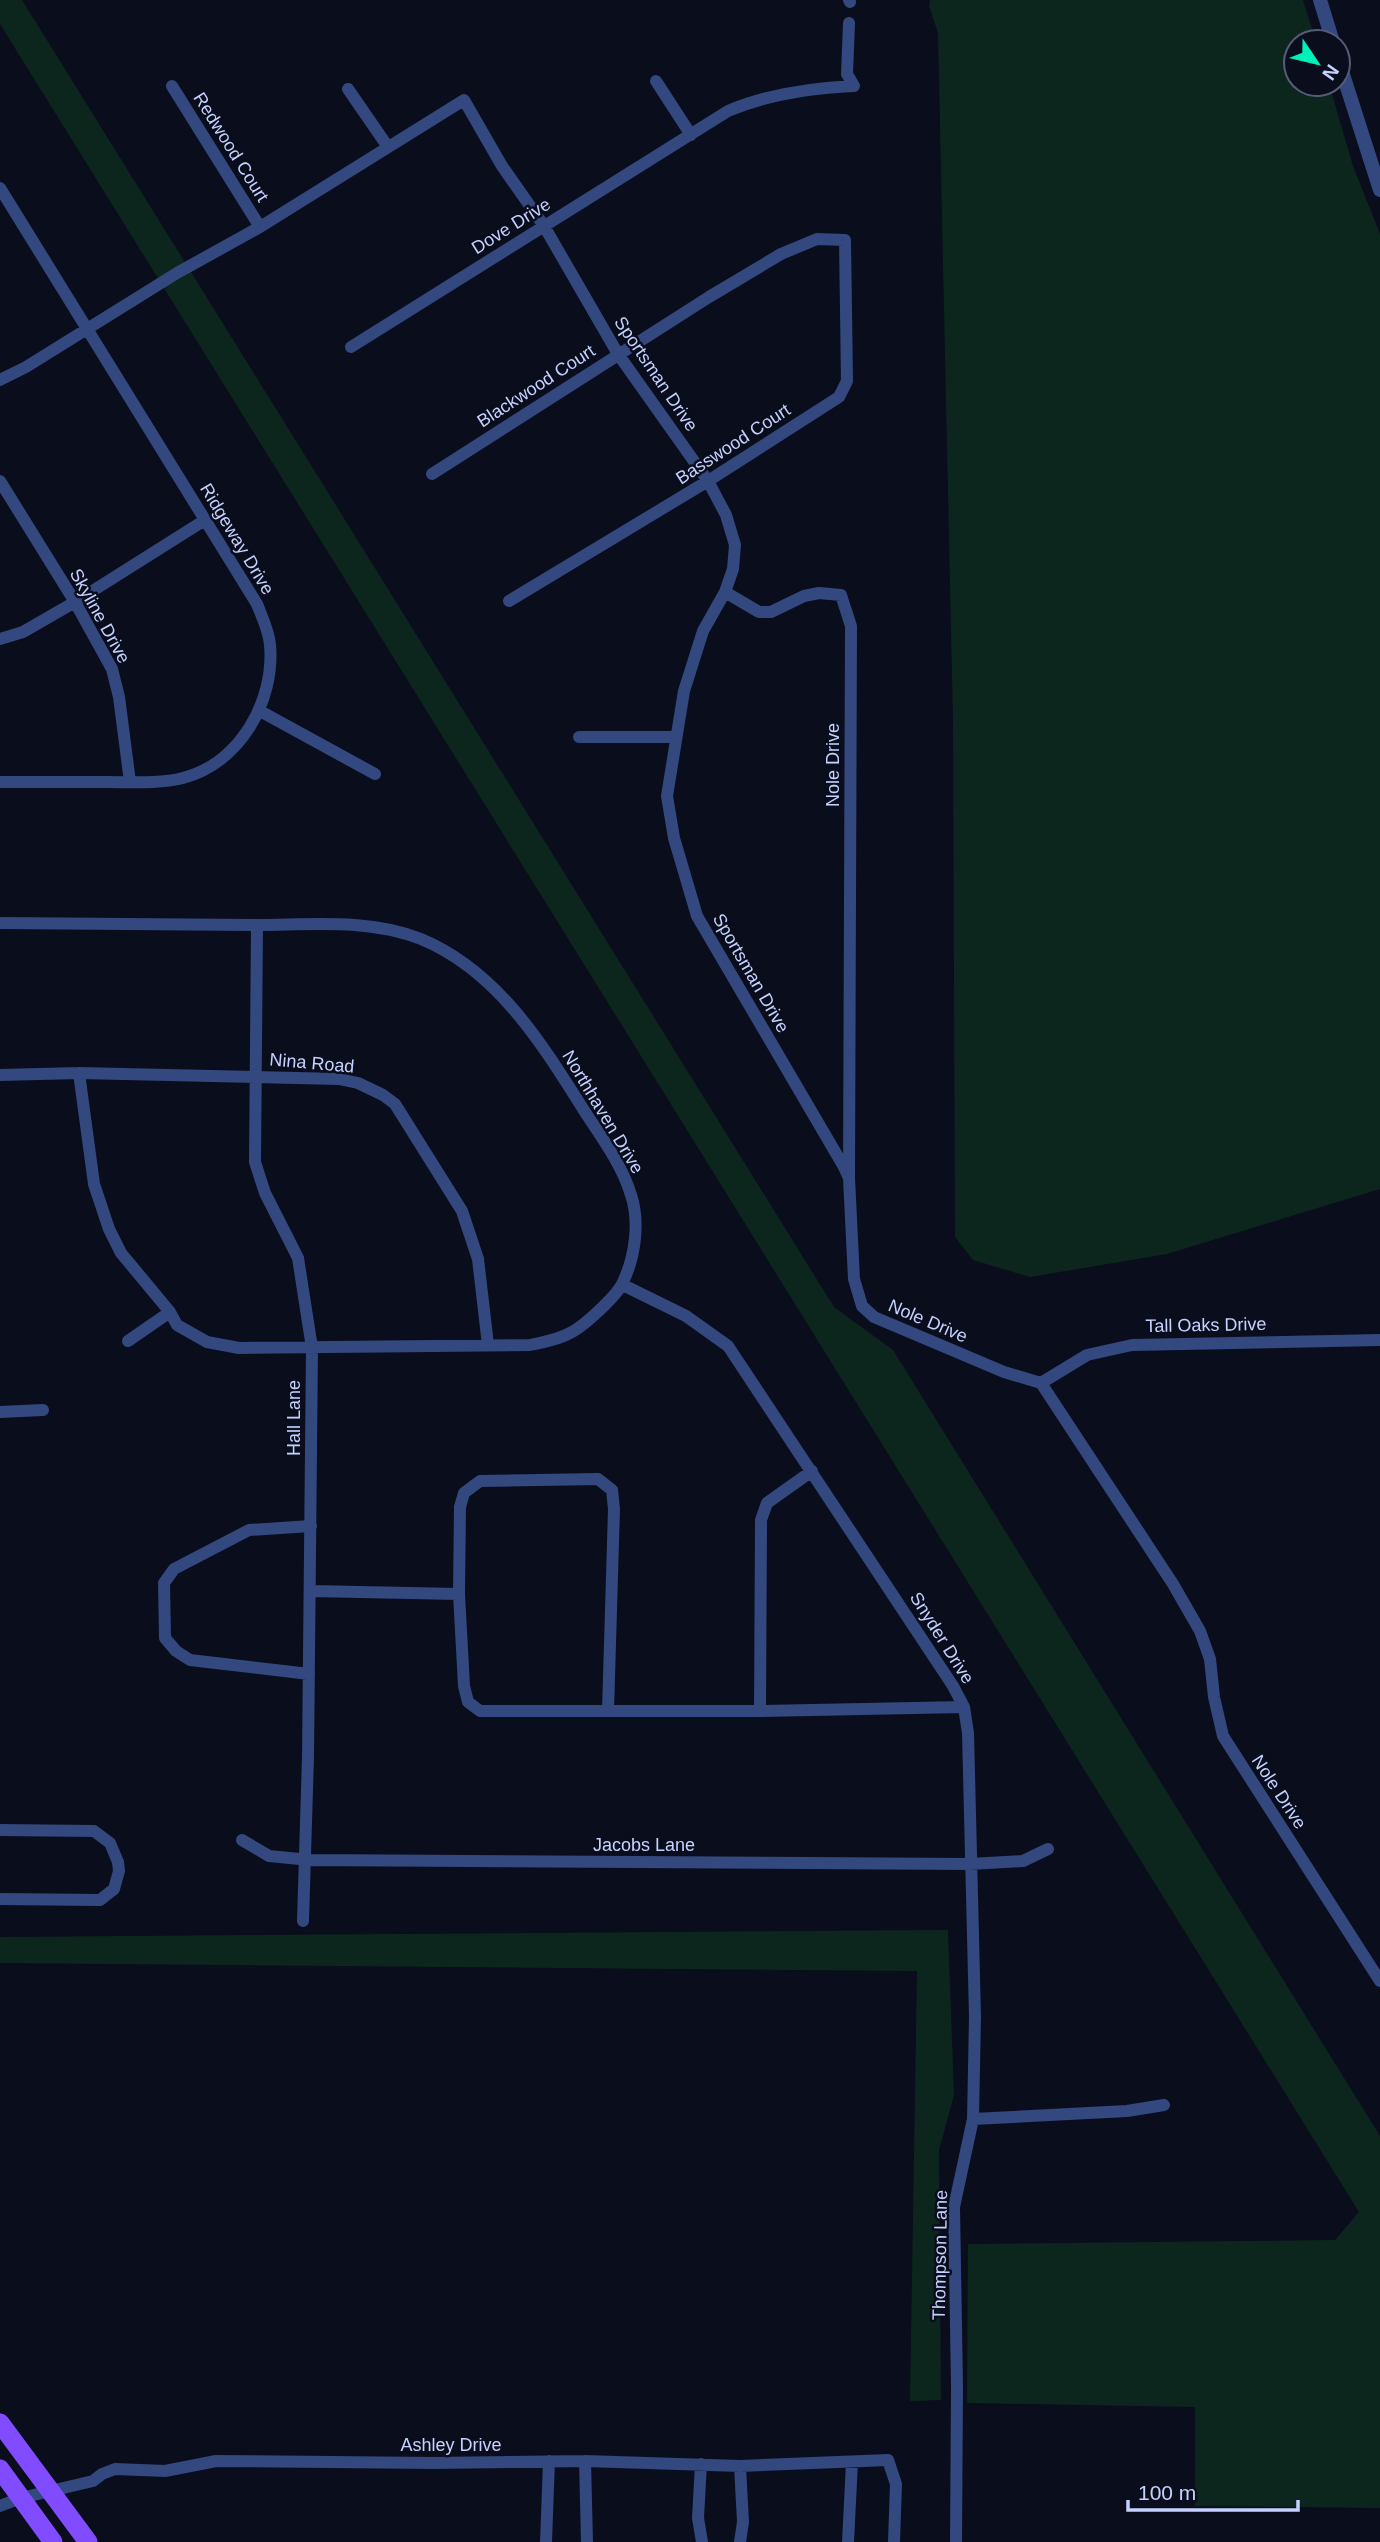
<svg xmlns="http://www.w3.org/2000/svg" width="1380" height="2542" font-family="Arial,sans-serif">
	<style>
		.green { fill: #0d261d }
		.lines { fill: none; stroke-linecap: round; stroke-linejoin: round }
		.minor { stroke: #32487e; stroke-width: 12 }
		.tertiary { stroke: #32487e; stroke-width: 14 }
		.primary { stroke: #814cff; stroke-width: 19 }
		.labels { text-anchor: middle; stroke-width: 5; stroke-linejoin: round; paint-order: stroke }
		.street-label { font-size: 18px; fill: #c5d2ff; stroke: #0a0d1c }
	</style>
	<rect width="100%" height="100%" fill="#0a0d1c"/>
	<path class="green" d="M0,0H22L834,1307L893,1350L1380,2136V2508L1195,2506V2407L967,2403L968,2244L1335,2240L1359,2212L0,24Z
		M930,0H1303L1316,42H1296V84H1329L1353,166L1380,234V1189L1167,1254L1030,1277L973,1260L955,1237L953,721L938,33L929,6Z
		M948,1930L954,2095L939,2150L941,2400L910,2401L917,1971L0,1963V1937Z"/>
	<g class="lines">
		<path class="minor" d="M849,0L850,2
			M656,81L691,135
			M172,86L260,227
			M348,89L388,147
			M0,188L257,604C262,617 269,631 270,645C275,701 240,763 183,778C159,784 132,782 108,782C72,782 36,782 0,782
			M351,347L728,111C768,94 811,88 854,86L847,74L849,23
			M0,380L26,367L177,273L260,227L464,100L502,166L544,226L618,354L708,481L726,515L735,545L733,569L725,592L703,631L684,691L667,796L674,838L697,916L844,1167L849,1178
			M432,474L709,297L781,254L817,239L845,240L847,381L839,397L708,481L509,601
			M0,481L75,602L112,669L119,697L130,782
			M725,592L759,612H771L804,596L819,593L841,595L851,626L849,1178L854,1279L862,1306L874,1317L1004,1372L1041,1383L1173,1584L1200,1631L1210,1659L1214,1697L1223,1736L1380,1981
			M0,639L23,632L75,602L205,520
			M260,711L375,774
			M579,737H675
			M0,923C84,923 169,925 254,925C309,925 368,918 421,939C498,971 542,1044 585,1112C602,1138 622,1165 631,1195C640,1222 635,1257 623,1282C618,1295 583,1327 570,1333C558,1340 543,1342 530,1345L239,1348L207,1342L177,1325L170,1312L121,1253L109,1229L94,1184L79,1073
			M257,925L255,1162L265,1193L298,1258L312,1348L308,1757L303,1921
			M0,1075L79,1073L339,1079L358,1083L383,1095L395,1104L462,1211L478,1259L488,1345
			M623,1285L686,1316L728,1346L953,1686L964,1707L968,1733L975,2017L973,2119
			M128,1341L170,1312
			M1041,1383L1087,1355L1132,1345L1380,1340
			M0,1412L43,1410
			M310,1591L459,1594L464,1686L468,1702L480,1711H760L964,1707
			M459,1594L460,1507L464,1493L480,1481L598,1479L612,1490L614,1509L608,1711
			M309,1674L190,1660L176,1651L165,1638L164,1583L174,1569L249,1530L311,1526
			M760,1711L761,1520L767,1503L812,1471
			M0,1830L94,1831L110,1843L118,1862L119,1871L114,1889L100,1900L0,1899
			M242,1840L269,1856L310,1860L970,1864L1023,1861L1048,1849
			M585,2461L587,2542
			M701,2464L698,2518L702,2542
			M740,2466L743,2522L740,2542
			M0,2506L21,2498L93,2481L102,2474L115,2469L165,2471L216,2461L433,2463L585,2461L740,2466L888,2460L896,2484L894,2542
			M546,2542L549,2461
			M848,2542L852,2462
			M956,2542L957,2386L954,2207L973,2119L1127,2111L1164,2105"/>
		<path class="tertiary" d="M1320,0L1333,42
			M1338,59L1380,190"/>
		<path class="primary" d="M0,2423L88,2542
			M0,2469L53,2542"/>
	</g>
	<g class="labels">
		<g class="street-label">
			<text transform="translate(231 147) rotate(58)" y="6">Redwood Court</text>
			<text transform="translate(511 226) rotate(-32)" y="6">Dove Drive</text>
			<text transform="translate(656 374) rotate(56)" y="6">Sportsman Drive</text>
			<text transform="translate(536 386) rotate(-33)" y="6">Blackwood Court</text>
			<text transform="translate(733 444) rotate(-33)" y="6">Basswood Court</text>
			<text transform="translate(237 539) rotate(59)" y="6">Ridgeway Drive</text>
			<text transform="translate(100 616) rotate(61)" y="6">Skyline Drive</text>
			<text transform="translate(833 765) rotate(-90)" y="6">Nole Drive</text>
			<text transform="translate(751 973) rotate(60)" y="6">Sportsman Drive</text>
			<text transform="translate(312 1063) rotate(5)" y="6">Nina Road</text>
			<text transform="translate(603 1112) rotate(59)" y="6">Northhaven Drive</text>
			<text transform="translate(928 1321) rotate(23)" y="6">Nole Drive</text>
			<text transform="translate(1206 1325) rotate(-1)" y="6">Tall Oaks Drive</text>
			<text transform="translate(294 1418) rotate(-90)" y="6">Hall Lane</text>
			<text transform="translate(942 1638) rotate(58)" y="6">Snyder Drive</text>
			<text transform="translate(1279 1792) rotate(57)" y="6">Nole Drive</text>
			<text x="644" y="1851">Jacobs Lane</text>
			<text transform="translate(940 2255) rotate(-89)" y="6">Thompson Lane</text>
			<text x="451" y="2451">Ashley Drive</text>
		</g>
	</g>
	<g transform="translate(1317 63) rotate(125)"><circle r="33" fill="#0a0d1c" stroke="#555c77" stroke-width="2"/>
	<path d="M0-5L12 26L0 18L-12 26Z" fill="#00f0b9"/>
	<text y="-10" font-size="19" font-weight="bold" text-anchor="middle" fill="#c5d2ff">N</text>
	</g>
	<path d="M1128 2500v10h170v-10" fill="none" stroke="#c5d2ff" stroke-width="3.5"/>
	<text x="1138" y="2500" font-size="21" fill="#c5d2ff" stroke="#0a0d1c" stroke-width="5" paint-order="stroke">100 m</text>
</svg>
